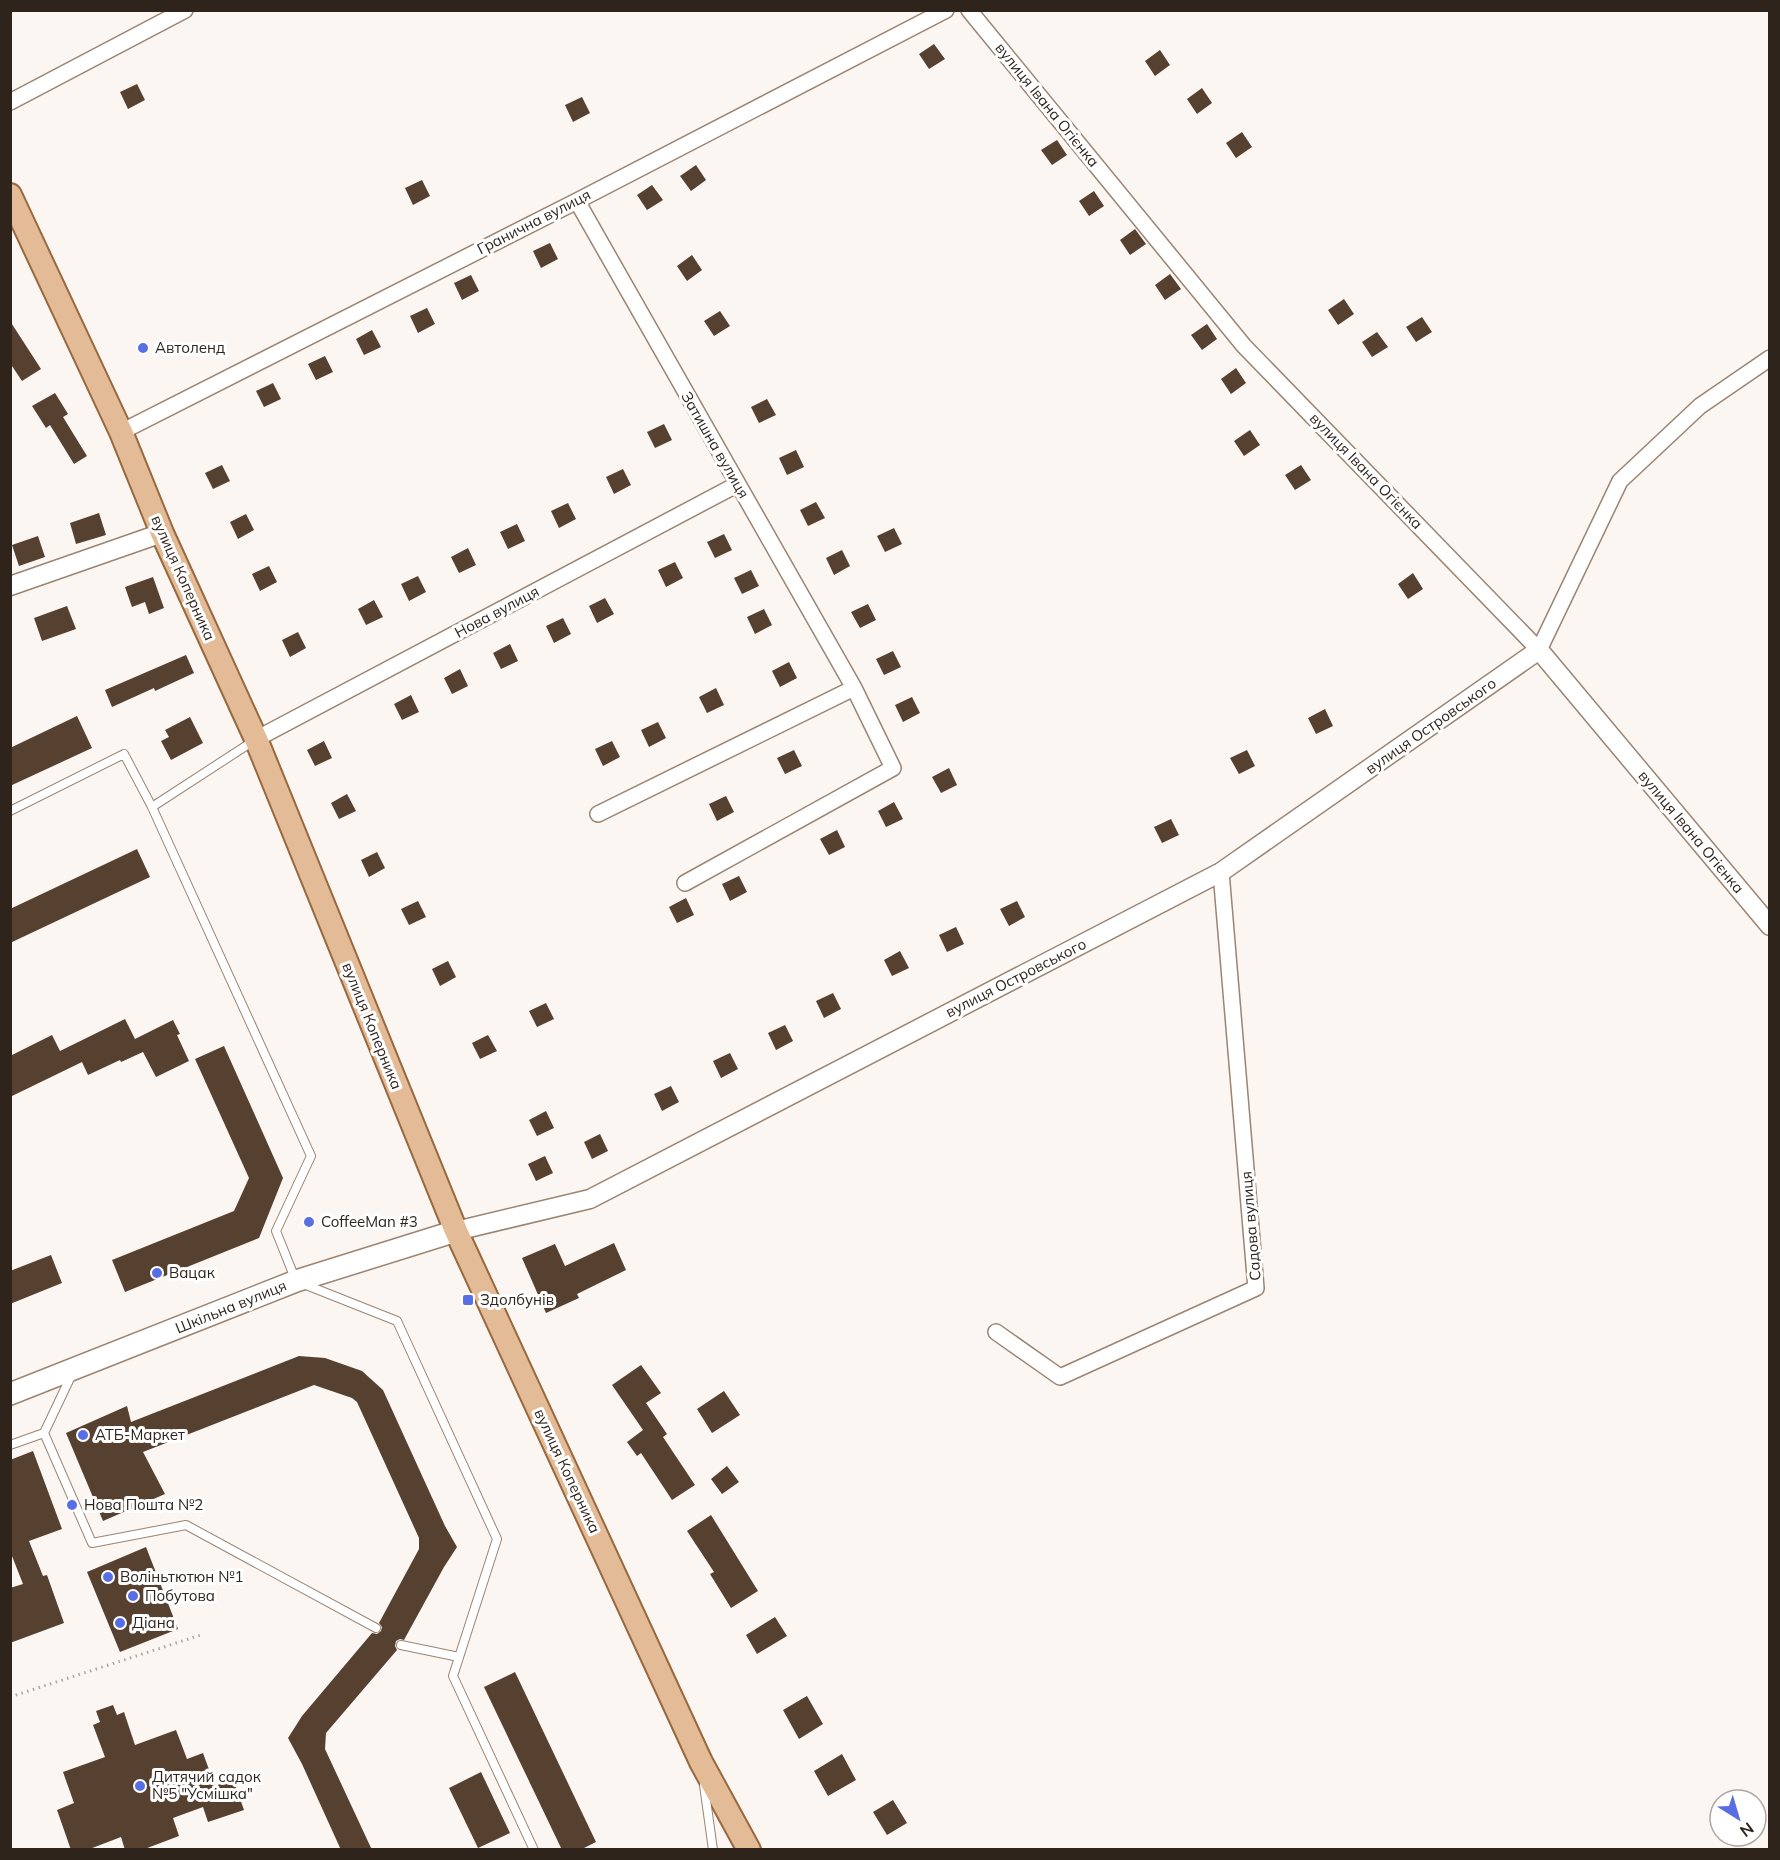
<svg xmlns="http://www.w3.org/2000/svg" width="1780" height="1860" font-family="Mulish,sans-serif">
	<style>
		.building { fill: #564130 }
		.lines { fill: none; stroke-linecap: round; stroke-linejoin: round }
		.service-casing { stroke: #9b8471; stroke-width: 10 }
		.minor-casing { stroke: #9b8471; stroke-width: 18 }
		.tertiary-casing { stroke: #9b8471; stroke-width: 21 }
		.secondary-casing { stroke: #9b8471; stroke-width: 24 }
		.primary-casing { stroke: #98683e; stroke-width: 26 }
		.path { stroke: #aea7a1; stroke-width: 3; stroke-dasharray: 1.5 4.5; stroke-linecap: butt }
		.service { stroke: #fff; stroke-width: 8 }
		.minor { stroke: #fff; stroke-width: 15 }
		.tertiary { stroke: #fff; stroke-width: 18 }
		.secondary { stroke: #fff; stroke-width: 21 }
		.primary { stroke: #e3bb96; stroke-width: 22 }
		.poi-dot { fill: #586ee5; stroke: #fff; stroke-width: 2 }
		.labels { text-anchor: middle; stroke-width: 6; stroke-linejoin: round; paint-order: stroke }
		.street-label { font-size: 15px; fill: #2e241c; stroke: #fff }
		.poi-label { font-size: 15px; fill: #2e241c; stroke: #fff; text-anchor: start }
	</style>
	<rect width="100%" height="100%" fill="#fbf6f2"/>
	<path class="building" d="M934,44L945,59L929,69L919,54Z
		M1160,50L1170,65L1155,76L1145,61Z
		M137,84L145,100L128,109L120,92Z
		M1202,88L1212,103L1197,114L1187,99Z
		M582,97L590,113L573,122L565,105Z
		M1242,132L1252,147L1236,158L1226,143Z
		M1057,140L1067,155L1052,165L1041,150Z
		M696,165L706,180L691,191L680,176Z
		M422,180L430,196L413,205L405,188Z
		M652,185L663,200L647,210L637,195Z
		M1094,191L1104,206L1089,216L1079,201Z
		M1135,229L1146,244L1130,255L1120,240Z
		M550,243L558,259L541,268L533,251Z
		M692,255L702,270L687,281L677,266Z
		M1170,274L1181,289L1165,300L1155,285Z
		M471,275L479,291L462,300L454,283Z
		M1344,299L1354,314L1338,325L1328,310Z
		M427,308L435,324L418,333L410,316Z
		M720,311L730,326L714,336L704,321Z
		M1422,317L1432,332L1416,342L1406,327Z
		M10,321L41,369L22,381L10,363Z
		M1207,324L1217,339L1202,350L1191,335Z
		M372,330L381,347L364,355L356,339Z
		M1377,332L1388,347L1372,357L1362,342Z
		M325,356L333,372L316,380L308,364Z
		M1236,368L1246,383L1231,394L1221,379Z
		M273,383L281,399L264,407L256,391Z
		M55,393L68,414L63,417L87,456L74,464L50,425L46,428L32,406Z
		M767,399L776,415L759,423L751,407Z
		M664,424L672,440L655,448L647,432Z
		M1250,430L1260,445L1244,456L1234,441Z
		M796,450L804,467L787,475L779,458Z
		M222,465L230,481L213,489L205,473Z
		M1301,465L1311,480L1295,490L1285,475Z
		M623,469L631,485L614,494L606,477Z
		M816,502L825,518L808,526L800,510Z
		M568,503L576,519L559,528L551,511Z
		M99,513L106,535L76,544L70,523Z
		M246,514L254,530L238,539L230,522Z
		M517,524L525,541L508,549L500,532Z
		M894,528L902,544L885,552L877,536Z
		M724,534L732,550L715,558L707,542Z
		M38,536L45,557L19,566L12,545Z
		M468,548L476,565L459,573L451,557Z
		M842,550L850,566L834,575L826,558Z
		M675,562L683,578L666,587L658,570Z
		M269,566L277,582L260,591L252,574Z
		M751,570L759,586L742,594L734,578Z
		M1413,573L1423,589L1408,599L1398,584Z
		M418,576L426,592L409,601L401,584Z
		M153,577L164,608L149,614L145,602L132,607L125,587Z
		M605,598L614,614L597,623L589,606Z
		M374,600L383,617L366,625L358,609Z
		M868,604L876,620L860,628L851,612Z
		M67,606L76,629L42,641L34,618Z
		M764,609L772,625L755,634L747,617Z
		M563,618L571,634L554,643L546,626Z
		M298,632L306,648L290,657L282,640Z
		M510,644L518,661L501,669L493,653Z
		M893,651L901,667L884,675L876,659Z
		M186,655L194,673L155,691L154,688L112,707L105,690Z
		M789,662L797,678L780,687L772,671Z
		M460,669L468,686L452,694L444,678Z
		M716,688L724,705L707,713L699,697Z
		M411,695L419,712L402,720L394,704Z
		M912,697L920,713L903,722L895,705Z
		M1325,709L1333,726L1316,734L1308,718Z
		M77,716L92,748L10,786V748Z
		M190,717L203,743L171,760L161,741L169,737L165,730Z
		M658,722L666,738L649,747L641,730Z
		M324,741L332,758L315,766L307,750Z
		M612,741L620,757L603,766L595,749Z
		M794,750L802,766L785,774L777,758Z
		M1247,750L1255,766L1239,774L1230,758Z
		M949,768L957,785L941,793L932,777Z
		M347,794L356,811L339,819L331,803Z
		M726,796L734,812L717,821L709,804Z
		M894,802L903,819L886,827L878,811Z
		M1171,819L1179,835L1162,843L1154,827Z
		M837,830L845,847L829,855L820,839Z
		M137,849L150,877L10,943V909Z
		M377,852L385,868L369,877L361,860Z
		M739,876L747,892L730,901L722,884Z
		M686,898L694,915L677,923L669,907Z
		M418,901L426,917L409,925L401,909Z
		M1017,901L1025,917L1009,926L1000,909Z
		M956,927L964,944L947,952L939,935Z
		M900,951L909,968L892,976L884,960Z
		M448,961L456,977L440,986L432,969Z
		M833,993L841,1009L824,1018L816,1001Z
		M546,1003L554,1019L537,1027L529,1011Z
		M125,1019L135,1039L173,1020L180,1034L177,1035L189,1061L156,1077L143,1052L121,1062L120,1060L88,1075L82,1062L10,1097V1056L52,1035L60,1051Z
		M785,1025L793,1041L776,1050L768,1033Z
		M488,1035L497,1051L480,1059L472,1043Z
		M224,1046L283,1178L259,1238L125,1292L112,1260L234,1211L249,1178L195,1059Z
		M730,1053L738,1069L721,1078L713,1061Z
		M671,1086L679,1102L662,1111L654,1094Z
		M546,1111L554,1128L537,1136L529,1120Z
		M600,1134L608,1151L592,1159L584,1142Z
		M545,1156L553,1173L536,1181L528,1164Z
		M614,1243L626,1270L577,1294L579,1298L546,1313L522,1258L555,1244L565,1266Z
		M51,1255L62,1283L10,1304V1271Z
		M299,1356L325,1358L362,1371L383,1390L445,1526L457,1547L444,1567L404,1640L400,1639L396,1641L395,1646L397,1650L326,1733L325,1749L372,1850H341L302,1764L288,1738L302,1716L372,1633L377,1634L381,1631L382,1627L379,1623L419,1549V1538L357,1402L352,1398L314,1385L143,1452L165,1494L103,1521L66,1433L127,1406L131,1422Z
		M641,1365L661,1393L646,1403L667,1434L663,1437L695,1485L672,1500L641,1453L637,1456L627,1442L643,1430L612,1385Z
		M724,1391L740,1415L712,1433L697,1409Z
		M33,1451L62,1529L29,1541L43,1576L47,1575L64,1623L10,1643V1588L23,1584L10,1551V1460Z
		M727,1466L739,1482L722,1494L711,1479Z
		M711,1515L758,1591L731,1608L710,1574L714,1572L687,1531Z
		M146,1547L178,1629L120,1652L87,1572Z
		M775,1617L787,1636L757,1654L746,1635Z
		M515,1672L596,1842L580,1850H562L484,1687Z
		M807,1696L823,1724L799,1739L783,1710Z
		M113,1705L117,1715L124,1712L135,1745L176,1730L187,1759L203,1753L215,1786L233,1779L244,1810L208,1822L203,1807L173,1818L179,1836L142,1850H125L121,1837L87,1850H71L57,1810L74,1803L63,1772L105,1757L93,1725L100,1722L96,1711Z
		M842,1754L856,1780L828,1796L814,1771Z
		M481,1772L510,1833L478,1848L449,1788Z
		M893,1800L907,1823L887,1835L873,1812Z"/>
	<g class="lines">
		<defs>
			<path id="service" d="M152,807L311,1156L276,1231L296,1281L397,1321L497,1539L453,1676L534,1850
				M10,811L124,754L152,807L255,740
				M44,1433L92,1543L186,1525L376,1628
				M10,1445L44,1433L72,1374
				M401,1645L459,1657
				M704,1785L713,1850"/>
			<path id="minor" d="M969,10L1244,346L1539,650L1620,481L1700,406L1770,358
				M10,102L185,10
				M577,201L854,688L893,768L685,883
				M121,432L577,201L946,10
				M256,739L738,484
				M598,814L854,688
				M996,1332L1060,1377L1256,1288L1221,872"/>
			<path id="tertiary" d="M10,586L162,533
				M456,1231L590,1199L1221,872L1539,650L1770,926"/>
			<path id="secondary" d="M10,1394L296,1281L456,1231"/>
			<path id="primary" d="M10,195L121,432L162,533L256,739L456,1231L701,1762L749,1850"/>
		</defs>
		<use href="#service" class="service-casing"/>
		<use href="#minor" class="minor-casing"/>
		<use href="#tertiary" class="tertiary-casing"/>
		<use href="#secondary" class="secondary-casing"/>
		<use href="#primary" class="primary-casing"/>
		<path class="path" d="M10,1697L204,1634"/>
		<use href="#service" class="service"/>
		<use href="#minor" class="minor"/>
		<use href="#tertiary" class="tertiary"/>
		<use href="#secondary" class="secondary"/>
		<use href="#primary" class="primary"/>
	</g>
	<g class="poi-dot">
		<circle cx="143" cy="348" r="6"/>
		<circle cx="309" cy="1222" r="6"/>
		<circle cx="157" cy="1273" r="6"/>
		<rect x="462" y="1294" width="12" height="12" rx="3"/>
		<circle cx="83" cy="1435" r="6"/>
		<circle cx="72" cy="1505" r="6"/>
		<circle cx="108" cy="1577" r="6"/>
		<circle cx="133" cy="1596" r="6"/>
		<circle cx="120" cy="1623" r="6"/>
		<circle cx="140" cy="1786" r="6"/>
	</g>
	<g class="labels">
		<g class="street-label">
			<text transform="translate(1047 105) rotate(51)" y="5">вулиця Івана Огієнка</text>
			<text transform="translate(534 222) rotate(-27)" y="5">Гранична вулиця</text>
			<text transform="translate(715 445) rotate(60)" y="5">Затишна вулиця</text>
			<text transform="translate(1366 471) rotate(46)" y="5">вулиця Івана Огієнка</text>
			<text transform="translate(183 578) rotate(66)" y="5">вулиця Коперника</text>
			<text transform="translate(497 612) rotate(-28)" y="5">Нова вулиця</text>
			<text transform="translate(1431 726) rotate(-35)" y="5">вулиця Островського</text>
			<text transform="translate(1691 832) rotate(50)" y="5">вулиця Івана Огієнка</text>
			<text transform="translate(1016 978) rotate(-27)" y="5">вулиця Островського</text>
			<text transform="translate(372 1026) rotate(68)" y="5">вулиця Коперника</text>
			<text transform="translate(1251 1226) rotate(-95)" y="5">Садова вулиця</text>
			<text transform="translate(231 1307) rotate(-22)" y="5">Шкільна вулиця</text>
			<text transform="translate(567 1471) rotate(65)" y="5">вулиця Коперника</text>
		</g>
		<g class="poi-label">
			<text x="155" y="353">Автоленд</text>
			<text x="321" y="1227">CoffeeMan #3</text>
			<text x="169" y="1278">Вацак</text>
			<text x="480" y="1305">Здолбунів</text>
			<text x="95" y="1440">АТБ-Маркет</text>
			<text x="84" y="1510">Нова Пошта №2</text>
			<text x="120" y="1582">Воліньтютюн №1</text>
			<text x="145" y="1601">Побутова</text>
			<text x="132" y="1628">Дiана</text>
			<text x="152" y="1782">Дитячий садок<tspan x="152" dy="17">№5 "Усмішка"</tspan></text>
		</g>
	</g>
	<rect width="1780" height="1860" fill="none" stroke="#2e241c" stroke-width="24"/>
	<g transform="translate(1738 1818) rotate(143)"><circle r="28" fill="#ffffff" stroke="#aba7a4" stroke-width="1.5"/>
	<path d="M0-4.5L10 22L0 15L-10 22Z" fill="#586ee5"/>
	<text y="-9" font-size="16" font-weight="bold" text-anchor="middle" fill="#2e241c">N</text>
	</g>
</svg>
